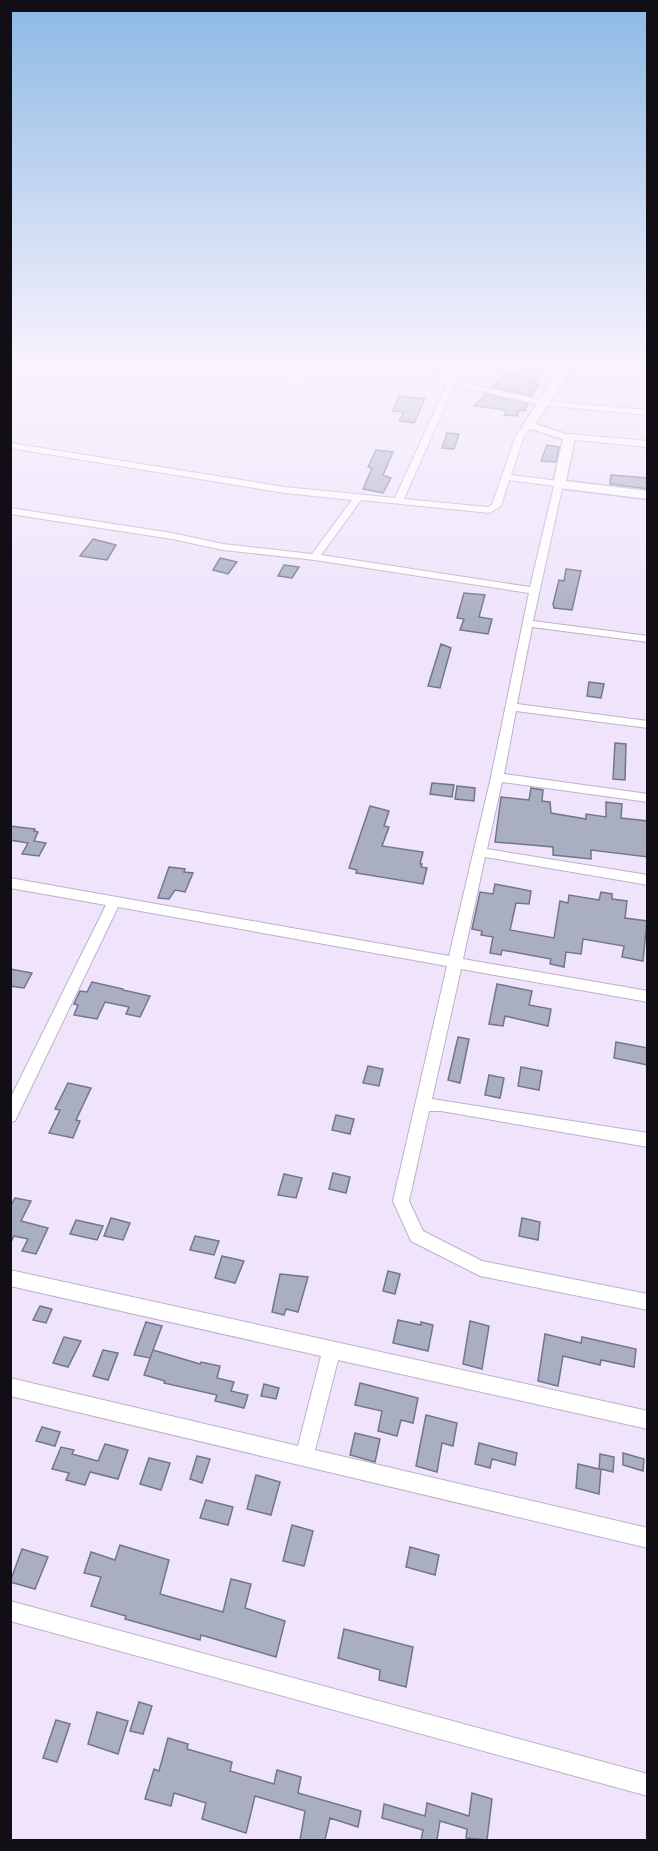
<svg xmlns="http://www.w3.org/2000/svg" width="658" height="1851" font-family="'IBM Plex Sans',sans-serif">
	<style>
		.building { fill: #a9aec3; stroke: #72768a; stroke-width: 1.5 }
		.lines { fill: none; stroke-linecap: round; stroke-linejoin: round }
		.minor-casing { stroke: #bcb2c8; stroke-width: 2 }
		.tertiary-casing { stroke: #bcb2c8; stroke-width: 3 }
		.minor { fill: #fff; fill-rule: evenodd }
		.tertiary { fill: #fff; fill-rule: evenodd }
	</style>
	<rect width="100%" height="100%" fill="#efe4fb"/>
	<path class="building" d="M521,366H546L534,383L539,384L532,396L492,387L506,371L514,373Z
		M485,394L528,404L525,411L519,410L517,416L504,415L506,410L474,406Z
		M399,396L425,399L414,423L399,421L404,412L393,411Z
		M447,433L459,434L454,449L442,448Z
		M547,445L559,447L556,462L541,461Z
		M376,450L393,452L383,475L391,478L383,493L363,489L372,468L368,467Z
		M611,475L648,478V489L610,484Z
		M93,539L116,545L107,560L80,556Z
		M220,558L237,562L228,574L213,570Z
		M284,565L299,567L292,578L278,576Z
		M566,569L581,571L572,610L554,608L553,604L559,580L564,581Z
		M464,593L485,595L479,617L492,619L488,634L460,630L464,619L457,618Z
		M441,644L451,648L440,688L428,686Z
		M589,682L604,684L601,698L587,696Z
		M615,743L626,744L625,780L613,779Z
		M432,783L454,785L452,797L430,794Z
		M457,786L475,788L474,801L455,799Z
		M531,788L543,790L542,801L550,802L551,813L586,819V814L606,817V802L622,804L621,818L648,821V857L591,850V859L553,855V847L495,842L501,797L529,800Z
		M370,806L389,811L384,826L389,827L382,846L423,852L420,864H422L421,867L427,868L423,884L356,873L357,870L349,868Z
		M10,826L35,829L34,831L38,832L34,841L46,843L39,856L22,854L28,843L10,840Z
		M169,867L185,869L184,872L193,873L185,892L175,890L169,899L158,898Z
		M495,884L531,891L529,904L516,903L510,930L554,938L560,901L568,903L569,895L599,900L601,892L612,894V899L627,901L625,918L647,921L643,961L622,957L624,946L583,939L581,954L566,952L564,967L550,964L551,959L502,950L501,955L490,953L493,937L481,935L482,931L472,929L480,892L493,894Z
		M10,969L32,973L24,988L10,986Z
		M92,982L123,989V990L150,996L140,1017L126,1014L129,1007L105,1002L97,1019L74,1015L78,1005L74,1004L80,991L87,992Z
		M497,984L532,991L529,1005L551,1009L548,1026L505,1016L503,1026L489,1024Z
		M458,1037L469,1039L460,1083L448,1080Z
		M616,1042L648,1048V1065L614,1058Z
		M368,1066L383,1069L379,1086L363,1083Z
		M521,1067L542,1071L539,1090L518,1086Z
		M489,1075L504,1078L500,1098L485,1095Z
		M68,1083L91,1088L76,1120L80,1121L73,1138L49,1133L60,1110L55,1109Z
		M336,1115L354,1119L350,1134L332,1130Z
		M333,1173L350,1177L346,1193L329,1189Z
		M284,1174L302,1178L296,1198L278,1195Z
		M15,1198L31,1201L21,1221L48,1228L36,1254L22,1251L28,1239L14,1236L10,1244V1207Z
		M111,1218L130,1223L123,1240L104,1236Z
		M522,1218L540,1222L538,1240L519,1236Z
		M76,1220L103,1226L97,1240L70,1234Z
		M195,1236L219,1241L214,1255L190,1250Z
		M222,1256L244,1261L235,1283L215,1278Z
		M388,1271L400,1274L395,1294L383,1291Z
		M280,1274L308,1277L298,1312L286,1309L284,1315L272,1312Z
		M40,1306L52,1309L46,1323L33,1320Z
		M398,1320L421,1325V1322L433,1325L428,1351L393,1343Z
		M470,1321L489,1326L482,1369L463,1364Z
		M146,1322L162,1326L150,1358L134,1355Z
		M545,1334L581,1343L582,1337L636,1349L634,1367L601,1360L600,1365L563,1356L558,1386L538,1381Z
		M64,1337L81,1341L68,1367L53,1363Z
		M103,1350L118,1353L108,1380L93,1376Z
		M153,1350L200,1364L201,1362L220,1366L217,1378L234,1382L231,1391L248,1395L244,1408L215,1401L217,1395L164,1383L165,1381L144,1375Z
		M360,1383L418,1398L413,1423L401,1420L397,1436L378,1431L382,1411L355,1405Z
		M264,1384L279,1388L276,1399L261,1396Z
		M426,1415L457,1423L453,1446L442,1443L437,1472L416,1466Z
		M42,1427L60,1432L55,1446L36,1441Z
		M355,1433L380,1439L375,1462L350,1455Z
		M479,1443L517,1453L515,1465L492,1459L490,1468L475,1464Z
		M105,1444L128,1450L118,1479L90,1472L85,1485L66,1480L69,1473L52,1469L61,1447L74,1450L72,1454L98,1461Z
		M623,1453L644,1459L643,1471L623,1465Z
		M600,1454L614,1457L613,1472L601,1469L599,1494L576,1488L578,1464L599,1469Z
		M197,1456L210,1459L202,1483L190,1479Z
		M149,1458L170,1463L161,1490L140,1484Z
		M256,1475L280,1482L271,1515L247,1509Z
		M206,1500L233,1507L228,1525L200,1518Z
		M292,1525L313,1531L304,1566L283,1561Z
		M120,1545L169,1560L160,1594L223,1612L231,1579L251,1584L245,1608L285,1621L276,1657L201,1635L200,1640L125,1619L126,1616L91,1606L101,1577L84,1573L91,1552L115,1560Z
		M410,1547L439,1555L435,1575L406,1567Z
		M22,1549L48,1557L35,1589L10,1582Z
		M344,1629L413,1647L406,1687L379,1680L380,1670L338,1658Z
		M139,1702L152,1706L143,1734L130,1731Z
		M97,1712L128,1721L118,1754L88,1744Z
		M56,1720L70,1724L57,1762L43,1758Z
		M168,1738L188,1744L187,1749L232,1762L230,1771L274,1784L277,1770L301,1777L298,1793L361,1811L358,1827L330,1818L325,1840H300L305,1811L255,1796L246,1833L202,1819L206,1803L174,1793L171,1806L145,1799L154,1769L159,1771Z
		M472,1793L492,1799L487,1840L466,1838L467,1829L440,1821L437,1840H421L423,1830L382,1818L384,1804L425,1816L427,1803L469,1816Z"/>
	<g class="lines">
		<defs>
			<path id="minor" d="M292,366H300V386L296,388L292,386Z
				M375,366H392L449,379L455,366H463L456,381L543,401L648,410V415L543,405L454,385L404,499L488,507L492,505L516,435L525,424H531L532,426L524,436L511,475L559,481L563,484L533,621L648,636V642L532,627L517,704L648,721V728L516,711L504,774L648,794V802L502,782L487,849L648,875V885L485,857L463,959L648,991V1002L461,969L432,1099L648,1133V1147L441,1111H429L409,1201L423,1231L482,1261L648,1294V1310L480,1276L411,1241L393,1201L447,966L118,907L15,1121L10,1122V1099L106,905L10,888V878L449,956L491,777L529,593L315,560L223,550L172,539L10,514V508L172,533L223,544L312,554L352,500L285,493L10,448V443L285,487L395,498L447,384ZM509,480L554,486L530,587L321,555L361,500L490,513L501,506Z
				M577,366H608L648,371V375Z
				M569,434L648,441V447L566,439L565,437Z
				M10,1270L648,1411V1429L338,1360L315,1450L648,1528V1548L10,1396V1378L298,1446L321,1356L10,1286Z
				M10,1601L648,1774V1796L10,1621Z"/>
			<path id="tertiary" d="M563,366H574L535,424L575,437L566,481L648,491V499L559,488L553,484L563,439L522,426Z"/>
		</defs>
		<use href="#minor" class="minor-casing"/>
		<use href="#tertiary" class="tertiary-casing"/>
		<use href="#minor" class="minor"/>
		<use href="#tertiary" class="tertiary"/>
	</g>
	<linearGradient id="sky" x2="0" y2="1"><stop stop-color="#8bb9e4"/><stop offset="0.58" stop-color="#f8f3fd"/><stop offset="1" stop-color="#f8f3fd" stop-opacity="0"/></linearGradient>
	<rect width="658" height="626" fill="url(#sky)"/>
	<rect width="658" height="1851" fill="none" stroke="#110e15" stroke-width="24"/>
</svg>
